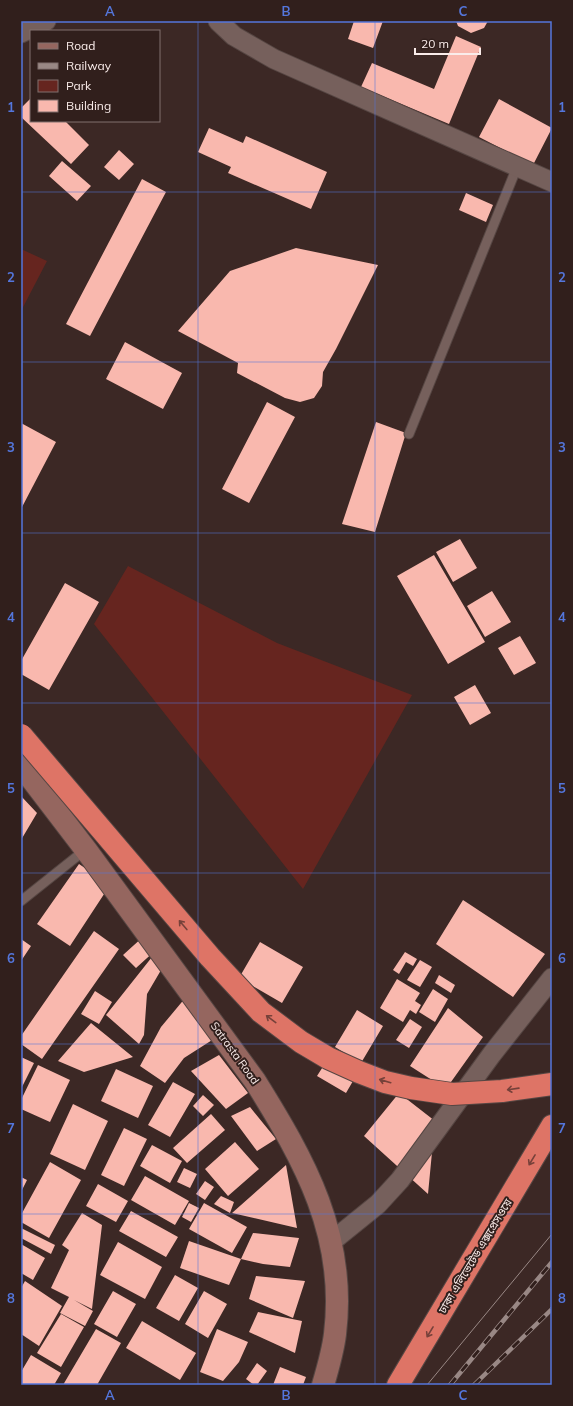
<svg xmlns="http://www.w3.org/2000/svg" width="573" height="1406" font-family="Mulish,'Noto Sans Bengali',sans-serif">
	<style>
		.green { fill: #66251f }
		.building { fill: #f9b8ae }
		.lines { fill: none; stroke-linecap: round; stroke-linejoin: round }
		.lane-casing { stroke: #564643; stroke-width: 11 }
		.street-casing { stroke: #564643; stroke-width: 21 }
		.secondary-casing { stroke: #564643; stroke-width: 24 }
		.highway-casing { stroke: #564643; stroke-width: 24 }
		.lane { stroke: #76605c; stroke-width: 9 }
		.street { stroke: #76605c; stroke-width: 19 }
		.secondary { stroke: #95665f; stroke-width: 22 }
		.highway { stroke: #de7466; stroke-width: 22 }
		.tram { stroke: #998885; stroke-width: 1 }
		.rail-casing { stroke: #998885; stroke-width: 4.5 }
		.rail { stroke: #311f1c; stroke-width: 3; stroke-dasharray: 9; stroke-linecap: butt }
		.highway-bridge-casing { stroke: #564643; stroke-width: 24; stroke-linecap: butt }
		.highway-bridge { stroke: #de7466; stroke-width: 22 }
		.oneway { stroke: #76413a }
		.grid { fill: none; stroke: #5476dc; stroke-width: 1; stroke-opacity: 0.55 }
		.labels { text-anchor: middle; stroke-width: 4; stroke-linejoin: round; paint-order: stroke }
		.street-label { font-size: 11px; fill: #faecea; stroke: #311f1c }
		.neatline { fill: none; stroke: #5476dc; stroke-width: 1.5 }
		.grid-label { font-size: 13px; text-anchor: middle; font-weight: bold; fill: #5476dc }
	</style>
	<rect width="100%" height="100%" fill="#3c2825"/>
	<path class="green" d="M21,249L47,261L21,311Z
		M128,566L277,643L412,695L303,889L94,624Z"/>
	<path class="building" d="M354,21H383L373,48L348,39Z
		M456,21H488L484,28L471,33L458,26Z
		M456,36L481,47L449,124L361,87L372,63L434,89Z
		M31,98V121H65L89,145L71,164L21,117V108Z
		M499,99L552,128L533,165L479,137Z
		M209,128L243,143L246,136L327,172L311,209L228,173L231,167L198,152Z
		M119,150L134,164L119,180L104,167Z
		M62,161L91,186L77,201L49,176Z
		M142,179L166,192L90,336L66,324Z
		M466,193L493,205L486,222L459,210Z
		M296,248L378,265L336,349L323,372L322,386L314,398L300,402L285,398L237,373L238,363L178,331L230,271Z
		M125,342L182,373L163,409L106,379Z
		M267,402L295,417L249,503L222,489Z
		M376,422L406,433L375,532L342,524Z
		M21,423L56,442L21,509Z
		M460,539L477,568L453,582L436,552Z
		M434,555L485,642L448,664L397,576Z
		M65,583L99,602L49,690L21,674V661Z
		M492,591L511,622L485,637L467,606Z
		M520,636L536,663L514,675L498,648Z
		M475,685L491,713L470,725L454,697Z
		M21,796L37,813L21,840Z
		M79,864L110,885L70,946L37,924Z
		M463,900L545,954L513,997L436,944Z
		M94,931L119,949L42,1059L21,1044V1036Z
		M144,936L157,949L136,968L123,955Z
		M21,939L31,946L21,961Z
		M260,942L303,967L282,1003L239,978Z
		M405,952L417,959L413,966L406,962L399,974L393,970Z
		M152,957L164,965L147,994L144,1035L139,1044L106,1015Z
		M420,960L432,967L420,987L407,980Z
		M439,975L455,985L451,993L435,983Z
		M397,979L420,993L415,1001L421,1005L416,1014L410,1010L403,1022L380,1008Z
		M433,989L448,999L435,1022L419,1012Z
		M95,991L112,1002L99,1024L81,1014Z
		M186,997L220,1035L184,1058L165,1083L140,1066L161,1027Z
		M448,1008L483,1037L446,1089L410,1066Z
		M357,1010L383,1026L361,1063L335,1047Z
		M410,1019L422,1027L409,1048L396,1040Z
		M91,1023L133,1057L84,1072L58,1061Z
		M219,1055L248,1093L226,1109L191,1071Z
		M21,1057L34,1063L21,1089Z
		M38,1065L70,1080L50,1122L21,1109V1100Z
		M324,1065L353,1081L346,1093L317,1076Z
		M116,1069L153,1086L138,1118L101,1101Z
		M173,1082L195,1094L170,1137L148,1125Z
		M399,1093L435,1121L428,1194L364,1136Z
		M203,1095L214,1105L203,1116L193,1106Z
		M73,1104L108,1121L85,1170L50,1154Z
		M250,1107L276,1139L257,1151L231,1116Z
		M211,1114L225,1130L187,1163L173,1148Z
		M124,1128L147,1139L124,1186L101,1175Z
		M235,1142L259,1169L228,1196L205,1169Z
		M152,1145L182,1161L170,1183L140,1166Z
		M50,1162L81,1180L49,1238L21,1222V1215Z
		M286,1165L297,1228L232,1213Z
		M184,1168L197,1174L190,1188L177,1182Z
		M145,1176L189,1201L175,1225L131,1200Z
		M21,1177L27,1180L21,1192Z
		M205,1181L214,1187L205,1200L196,1194Z
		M98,1184L128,1201L116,1222L86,1206Z
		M221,1196L234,1202L230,1213L214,1204Z
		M189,1203L199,1208L191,1222L182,1217Z
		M204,1203L247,1227L232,1253L189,1229Z
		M131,1211L178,1237L166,1257L119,1231Z
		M82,1213L102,1225L92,1309L74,1300L93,1311L85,1326L60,1313L69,1297L51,1288L69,1250L62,1245Z
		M21,1228L55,1245L51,1254L21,1238Z
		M253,1233L299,1238L290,1267L263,1264L241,1259L229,1285L180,1268L189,1241L241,1259Z
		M118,1242L162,1267L145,1299L100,1275Z
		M21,1244L45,1258L33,1280L21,1273Z
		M175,1275L198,1288L179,1321L156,1308Z
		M256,1276L305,1281L293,1318L249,1299Z
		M25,1281L62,1306L39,1346L21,1334V1288Z
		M113,1291L136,1304L117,1337L94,1324Z
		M204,1291L227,1304L208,1338L185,1324Z
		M258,1312L302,1321L295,1353L249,1332Z
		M61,1314L84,1327L61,1367L37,1353Z
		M142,1321L196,1353L180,1380L126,1348Z
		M96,1329L121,1343L97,1385H63Z
		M217,1329L248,1342L239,1362L223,1381L200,1372Z
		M31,1355L61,1373L54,1385H21V1372Z
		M257,1363L267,1371L257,1385H254L246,1379Z
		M280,1367L306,1377L303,1385H273Z"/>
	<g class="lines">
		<defs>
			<path id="lane" d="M409,434L517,167
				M21,901L85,850"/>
			<path id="street" d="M218,21L234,36L274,59L552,182
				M21,33L46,21
				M331,1242L378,1204L400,1180L492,1054L552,978"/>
			<path id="secondary" d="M21,765L86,850L255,1081C305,1161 347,1236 335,1334C333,1351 328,1368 323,1385"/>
			<path id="highway" d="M398,1385L552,1126"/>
		</defs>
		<use href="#lane" class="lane-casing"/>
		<use href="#street" class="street-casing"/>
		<use href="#secondary" class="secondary-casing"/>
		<use href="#highway" class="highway-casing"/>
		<use href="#lane" class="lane"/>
		<use href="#street" class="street"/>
		<use href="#secondary" class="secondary"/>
		<use href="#highway" class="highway"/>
		<path class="tram" d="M427,1385L552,1234"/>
		<defs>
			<path id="rail" d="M450,1385L552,1262
				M474,1385L552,1309"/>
		</defs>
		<use href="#rail" class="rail-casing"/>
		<use href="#rail" class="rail"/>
		<defs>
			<path id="highway-bridge" d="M21,735L210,957L261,1012L301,1042L328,1058L359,1072L385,1082L411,1088L452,1094L502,1091L552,1084"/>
		</defs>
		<use href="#highway-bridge" class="highway-bridge-casing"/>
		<use href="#highway-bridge" class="highway-bridge"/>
	</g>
	<defs><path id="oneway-shaft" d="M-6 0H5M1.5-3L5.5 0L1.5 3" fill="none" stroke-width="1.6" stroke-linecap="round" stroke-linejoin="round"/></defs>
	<g class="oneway">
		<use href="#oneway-shaft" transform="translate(183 925) rotate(-130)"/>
		<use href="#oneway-shaft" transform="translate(271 1019) rotate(-143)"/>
		<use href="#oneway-shaft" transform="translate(385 1081) rotate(-164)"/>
		<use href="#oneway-shaft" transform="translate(513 1089) rotate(172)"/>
		<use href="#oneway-shaft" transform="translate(532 1160) rotate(121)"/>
		<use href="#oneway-shaft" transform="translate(430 1332) rotate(121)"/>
	</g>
	<path class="grid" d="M198,21V1385M375,21V1385M21,192H552M21,362H552M21,533H552M21,703H552M21,873H552M21,1044H552M21,1214H552"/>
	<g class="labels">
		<g class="street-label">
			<text transform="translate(235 1053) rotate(54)" y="4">Satrasta Road</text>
			<text transform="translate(475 1256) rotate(-59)" y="4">ঢাকা এলিভেটেড এক্সপ্রেসওয়ে</text>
		</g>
	</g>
	<rect width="573" height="1406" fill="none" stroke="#311f1c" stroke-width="44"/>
	<rect x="30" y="30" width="130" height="92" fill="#311f1c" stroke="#81716e"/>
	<rect x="38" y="43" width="20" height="6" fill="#95665f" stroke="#81716e"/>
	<text x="66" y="50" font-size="12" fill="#faecea">Road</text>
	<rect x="38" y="63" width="20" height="6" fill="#998885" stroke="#81716e"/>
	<text x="66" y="70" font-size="12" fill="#faecea">Railway</text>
	<rect x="38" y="80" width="20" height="12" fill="#66251f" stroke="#81716e"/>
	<text x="66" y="90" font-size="12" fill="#faecea">Park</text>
	<rect x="38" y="100" width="20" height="12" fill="#f9b8ae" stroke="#81716e"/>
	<text x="66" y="110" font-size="12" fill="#faecea">Building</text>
	<path d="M415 48v6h65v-6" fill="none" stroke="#faecea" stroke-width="2"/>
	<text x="421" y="48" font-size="12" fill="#faecea" stroke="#311f1c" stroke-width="3" paint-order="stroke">20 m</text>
	<rect x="22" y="22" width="529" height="1362" class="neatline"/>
	<g class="grid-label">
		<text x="110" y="16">A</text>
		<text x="286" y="16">B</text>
		<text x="463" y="16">C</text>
		<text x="11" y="112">1</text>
		<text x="562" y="112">1</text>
		<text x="11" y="282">2</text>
		<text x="562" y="282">2</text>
		<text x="11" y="452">3</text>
		<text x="562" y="452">3</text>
		<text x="11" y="622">4</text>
		<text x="562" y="622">4</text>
		<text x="11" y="793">5</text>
		<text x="562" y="793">5</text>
		<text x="11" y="963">6</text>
		<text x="562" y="963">6</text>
		<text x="11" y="1133">7</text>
		<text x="562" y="1133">7</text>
		<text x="11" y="1303">8</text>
		<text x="562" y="1303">8</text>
		<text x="110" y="1400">A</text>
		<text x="286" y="1400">B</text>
		<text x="463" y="1400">C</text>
	</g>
</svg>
